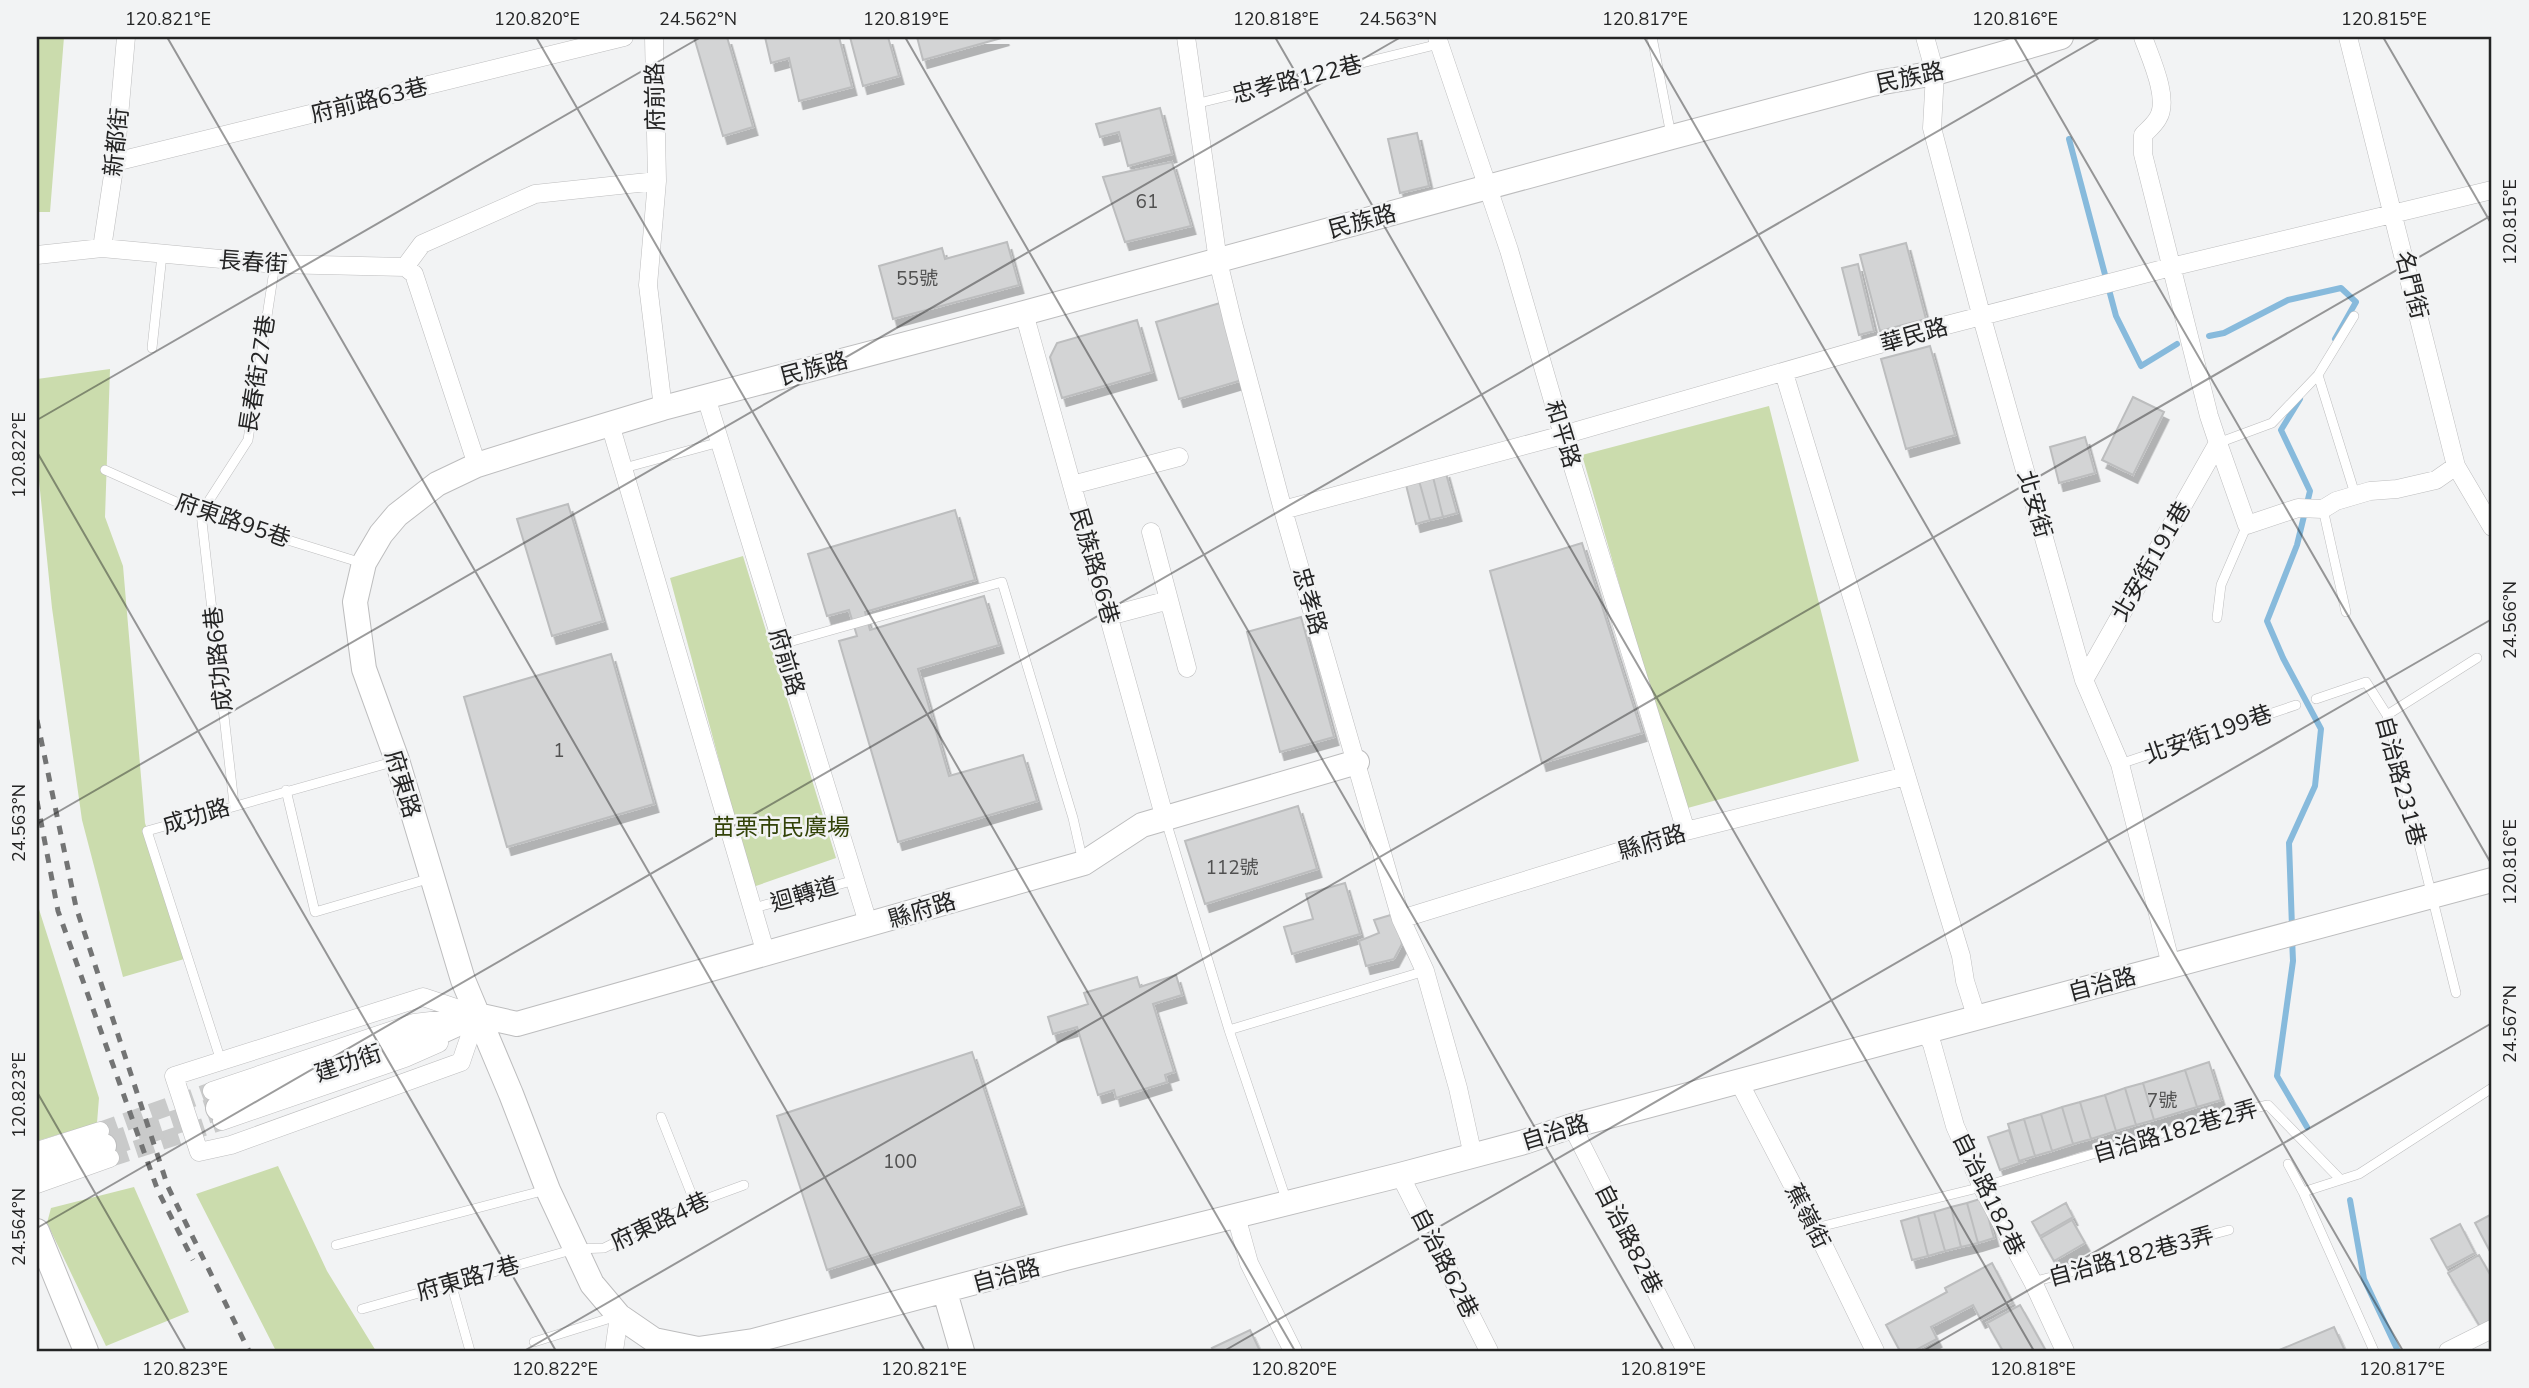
<svg xmlns="http://www.w3.org/2000/svg" width="2529" height="1388" font-family="'Nunito Sans','Noto Sans TC',sans-serif">
	<style>
		.green { fill: #cbdcad }
		.lines { fill: none; stroke-linecap: round; stroke-linejoin: round }
		.stream { stroke: #87badc; stroke-width: 6 }
		.building { fill: #d3d4d5; stroke: #bcbdbe; stroke-width: 2; filter: url(#shadow) }
		.street-tunnel { stroke: #c9caca; stroke-width: 18; stroke-dasharray: 18 9; stroke-linecap: butt }
		.secondary-tunnel { stroke: #c9caca; stroke-width: 24; stroke-dasharray: 24 12; stroke-linecap: butt }
		.lane-casing { stroke: #bdbdbe; stroke-width: 10 }
		.street-casing { stroke: #bdbdbe; stroke-width: 19 }
		.secondary-casing { stroke: #bdbdbe; stroke-width: 26 }
		.lane { stroke: #fff; stroke-width: 9 }
		.street { stroke: #fff; stroke-width: 18 }
		.secondary { stroke: #fff; stroke-width: 24 }
		.rail { stroke: #737474; stroke-width: 5; stroke-dasharray: 9 9; stroke-linecap: butt }
		.ticks { fill: none; stroke: #242424; stroke-width: 2; stroke-opacity: 0.45 }
		.labels { text-anchor: middle; stroke-width: 5; stroke-linejoin: round; paint-order: stroke }
		.number-label { font-size: 19px; fill: #505050 }
		.street-label { font-size: 23px; fill: #242424; stroke: #f2f3f4 }
		.park-label { font-size: 23px; fill: #324207; stroke: #f2f3f4 }
		.neatline { fill: none; stroke: #242424; stroke-width: 2.5 }
		.ticks-label { font-size: 18px; text-anchor: middle; fill: #242424 }
	</style>
	<defs>
		<filter id="shadow"><feDropShadow dx="4.5" dy="8" stdDeviation="0" flood-color="#0004"/></filter>
	</defs>
	<rect width="100%" height="100%" fill="#f2f3f4"/>
	<path class="green" d="M37,37H64L50,212H37Z
		M110,369L105,517L123,566L145,823L191,957L123,977L82,820L52,608L37,461V379Z
		M1769,406L1859,761L1684,809L1582,455Z
		M743,556L836,858L753,887L670,578Z
		M37,903L99,1098L97,1123L37,1141Z
		M278,1166L327,1271L376,1351H276L196,1194Z
		M134,1187L189,1312L106,1346L47,1223L51,1208Z"/>
	<g class="lines">
		<path class="stream" d="M2069,139L2116,316L2141,366L2177,344
			M2209,336L2224,333L2288,300L2341,288L2356,302L2335,339
			M2292,927L2289,843L2315,786L2321,729L2283,658L2267,621L2297,545L2310,491L2281,430L2300,399
			M2292,938L2293,961L2277,1076L2307,1127
			M2350,1200L2364,1279L2398,1351"/>
	</g>
	<path class="building" d="M694,37H727L753,127L723,136Z
		M765,37H839L852,87L799,101L789,58L771,63Z
		M850,37H888L899,76L863,86Z
		M917,37H1005L923,60Z
		M1160,108L1172,154L1128,166L1119,132L1100,137L1096,124Z
		M1417,133L1429,186L1400,193L1388,139Z
		M1172,162L1191,226L1125,242L1103,177Z
		M1007,242L1019,285L893,319L879,266L942,248L945,259Z
		M1906,243L1926,319L1880,331L1860,255Z
		M1858,264L1874,331L1859,335L1842,268Z
		M1220,303L1242,380L1179,399L1156,322Z
		M1137,320L1152,372L1062,398L1050,357L1057,343Z
		M1930,346L1955,435L1906,449L1881,359Z
		M2133,397L2164,412L2133,475L2102,460Z
		M2085,437L2095,473L2059,483L2050,447Z
		M1445,470L1457,513L1443,517L1432,473Z
		M1432,473L1443,517L1430,520L1418,477Z
		M1418,477L1430,520L1416,524L1405,481Z
		M568,504L603,621L552,636L517,519Z
		M955,510L975,580L865,612L870,630L984,596L999,645L918,669L949,776L1023,755L1037,801L898,842L839,641L857,636L849,610L827,616L808,554Z
		M1582,543L1642,733L1542,763L1490,571Z
		M1301,617L1334,737L1280,752L1247,632Z
		M611,654L654,804L507,847L464,697Z
		M1298,806L1317,869L1205,904L1185,841Z
		M1345,883L1360,934L1292,954L1284,927L1313,919L1306,894Z
		M1394,914L1402,944L1394,959L1366,966L1359,941L1379,933L1374,920Z
		M1176,975L1182,995L1153,1004L1174,1072L1165,1075L1167,1082L1116,1098L1114,1090L1098,1095L1077,1027L1053,1034L1048,1017L1088,1004L1084,993L1137,977L1140,987Z
		M972,1052L1022,1206L827,1270L777,1116Z
		M2209,1062L2221,1100L2197,1107L2185,1070Z
		M2185,1070L2197,1107L2154,1120L2143,1083Z
		M2143,1083L2154,1120L2136,1125L2125,1088Z
		M2125,1088L2136,1125L2116,1131L2105,1095Z
		M2105,1095L2116,1131L2091,1139L2080,1102Z
		M2080,1102L2091,1139L2073,1144L2062,1107Z
		M2062,1107L2073,1144L2052,1151L2041,1114Z
		M2041,1114L2052,1151L2035,1156L2024,1119Z
		M2024,1119L2035,1156L2019,1161L2008,1124Z
		M2009,1130L2019,1161L2023,1162L2000,1170L1988,1137Z
		M1983,1198L1994,1238L1978,1243L1967,1203Z
		M1967,1203L1978,1243L1961,1247L1951,1207Z
		M2066,1203L2073,1217L2040,1236L2032,1222Z
		M1951,1207L1961,1247L1945,1251L1934,1212Z
		M1934,1212L1945,1251L1928,1256L1918,1216Z
		M2492,1214V1255L2475,1223Z
		M1918,1216L1928,1256L1912,1260L1901,1221Z
		M2072,1220L2085,1243L2054,1261L2041,1238Z
		M2460,1224L2475,1253L2447,1268L2431,1239Z
		M2479,1255L2492,1278V1324L2482,1330L2448,1273Z
		M1992,1263L2013,1303L1981,1320L1973,1305L1931,1327L1937,1339L1914,1351H1900L1886,1325L1947,1292L1945,1288Z
		M2020,1305L2046,1351H2003L1987,1323Z
		M2334,1327L2345,1351H2277Z
		M1250,1330L1260,1351H1214L1212,1348Z"/>
	<g class="lines">
		<path class="street-tunnel" d="M100,1131L212,1091
			M110,1158L222,1121"/>
		<path class="secondary-tunnel" d="M104,1146L218,1108"/>
		<defs>
			<path id="lane" d="M1652,37L1671,135
				M1195,104L1439,44
				M2354,316L2318,375L2355,494
				M152,348L162,255
				M2218,443L2272,423L2318,375
				M624,468L720,442
				M105,470L201,513L362,563
				M2323,509L2346,612
				M201,513L234,804
				M201,513L248,440L275,264
				M2217,618L2221,585L2247,525
				M782,644L1002,582L1073,818L1083,862
				M2316,699L2366,682L2387,715L2456,993
				M2387,715L2477,658
				M2120,764L2296,705
				M286,790L315,912L431,878
				M1166,821L1229,1030L1287,1202
				M754,908L855,880
				M1229,1030L1425,971
				M221,1061L147,831L396,761
				M661,1117L695,1203
				M2288,1164L2303,1192L2374,1351
				M2303,1192L2359,1174L2492,1088
				M1815,1228L1982,1187L2227,1114L2268,1105L2340,1179
				M336,1245L546,1190
				M2033,1282L2229,1230
				M451,1283L470,1351
				M362,1309L575,1249L604,1248L695,1203L744,1185
				M534,1342L617,1316"/>
			<path id="street" d="M654,37L657,181L648,285L663,408
				M1186,37L1218,261L1233,323L1283,510L1401,919L1425,971L1458,1088L1473,1156
				M1437,37L1509,250L1563,435L1686,831
				M1925,37L1935,73L1932,128L1982,318L2084,680L2120,764L2171,965
				M2348,37L2456,466L2492,527
				M115,162L624,37
				M102,248L115,162L126,37
				M37,255L102,248L275,264L405,267L414,274L477,465
				M405,267L422,244L535,194L657,181
				M1024,313L1165,819
				M1784,373L1961,956L1965,981L1977,1019
				M706,397L869,926
				M610,424L766,954
				M2218,443L2247,525L2298,508L2323,509L2336,501L2370,491L2397,489L2436,480L2456,466
				M1072,485L1179,457
				M1283,510L1563,435L1939,327L2171,267L2492,190
				M1151,532L1187,668
				M1109,616L1169,600
				M2084,680L2218,443L2209,416L2143,154V135C2148,130 2155,124 2158,118C2170,99 2150,57 2143,37
				M1401,919L1686,831L1906,776
				M423,997L477,1015L461,1062L231,1145L199,1152L174,1076Z
				M1926,1033L1932,1044L1955,1126L1982,1187L2033,1282L2065,1351
				M1739,1082L1815,1228L1875,1351
				M212,1091L414,1023L456,1018
				M222,1121L405,1058L439,1043
				M1572,1126L1686,1351
				M37,1151L100,1131
				M1400,1175L1489,1351
				M37,1184L110,1158
				M1236,1216L1249,1263L1293,1351
				M614,1351L619,1316
				M2448,1351L2492,1329"/>
			<path id="secondary" d="M2061,37L1935,73L1872,84L1672,137L1024,313L663,408L534,447L477,465L437,484L397,515L381,534L364,563L355,602L364,669L397,760L463,980L511,1094L548,1190L592,1284L619,1316L654,1340L698,1349L753,1341L1066,1258L1400,1175L1524,1142L1572,1126L2492,880
				M477,1015L517,1024L1084,863L1142,825L1357,762
				M218,1108L442,1031L477,1015
				M37,1167L104,1146
				M37,1231L86,1351
				M945,1292L962,1351"/>
		</defs>
		<use href="#lane" class="lane-casing"/>
		<use href="#street" class="street-casing"/>
		<use href="#secondary" class="secondary-casing"/>
		<use href="#lane" class="lane"/>
		<use href="#street" class="street"/>
		<use href="#secondary" class="secondary"/>
		<path class="rail" d="M37,720L76,907L168,1187L249,1351
			M37,801L58,911L158,1191L193,1260"/>
	</g>
	<path class="ticks" d="M167,37L925,1351M536,37L1295,1351M905,37L1664,1351M1275,37L2034,1351M1644,37L2403,1351M2014,37L2492,865M2383,37L2492,225M37,420L701,37M37,452L556,1351M37,824L1401,37M37,1092L186,1351M37,1228L2101,37M524,1351L2492,215M1224,1351L2492,619M1923,1351L2492,1023"/>
	<g class="labels">
		<g class="number-label">
			<text x="1147" y="208">61</text>
			<text x="917" y="285">55號</text>
			<text x="559" y="757">1</text>
			<text x="1232" y="874">112號</text>
			<text x="2162" y="1107">7號</text>
			<text x="900" y="1168">100</text>
		</g>
		<g class="street-label">
			<text transform="translate(1910 77) rotate(-12)" y="8">民族路</text>
			<text transform="translate(1297 79) rotate(-14)" y="8">忠孝路122巷</text>
			<text transform="translate(655 97) rotate(-91)" y="8">府前路</text>
			<text transform="translate(369 100) rotate(-14)" y="8">府前路63巷</text>
			<text transform="translate(116 142) rotate(-84)" y="8">新都街</text>
			<text transform="translate(1362 221) rotate(-15)" y="8">民族路</text>
			<text transform="translate(253 262) rotate(4)" y="8">長春街</text>
			<text transform="translate(2412 285) rotate(76)" y="8">名門街</text>
			<text transform="translate(1914 335) rotate(-16)" y="8">華民路</text>
			<text transform="translate(814 368) rotate(-15)" y="8">民族路</text>
			<text transform="translate(257 374) rotate(-81)" y="8">長春街27巷</text>
			<text transform="translate(1563 434) rotate(73)" y="8">和平路</text>
			<text transform="translate(2035 504) rotate(74)" y="8">北安街</text>
			<text transform="translate(233 520) rotate(19)" y="8">府東路95巷</text>
			<text transform="translate(2151 561) rotate(-60)" y="8">北安街191巷</text>
			<text transform="translate(1095 566) rotate(74)" y="8">民族路66巷</text>
			<text transform="translate(1310 601) rotate(74)" y="8">忠孝路</text>
			<text transform="translate(218 659) rotate(-96)" y="8">成功路6巷</text>
			<text transform="translate(787 662) rotate(73)" y="8">府前路</text>
			<text transform="translate(2208 734) rotate(-19)" y="8">北安街199巷</text>
			<text transform="translate(2401 781) rotate(75)" y="8">自治路231巷</text>
			<text transform="translate(403 784) rotate(73)" y="8">府東路</text>
			<text transform="translate(196 816) rotate(-17)" y="8">成功路</text>
			<text transform="translate(1652 842) rotate(-17)" y="8">縣府路</text>
			<text transform="translate(804 894) rotate(-16)" y="8">迴轉道</text>
			<text transform="translate(922 910) rotate(-17)" y="8">縣府路</text>
			<text transform="translate(2102 984) rotate(-15)" y="8">自治路</text>
			<text transform="translate(348 1063) rotate(-19)" y="8">建功街</text>
			<text transform="translate(2175 1131) rotate(-16)" y="8">自治路182巷2弄</text>
			<text transform="translate(1555 1132) rotate(-17)" y="8">自治路</text>
			<text transform="translate(1989 1194) rotate(64)" y="8">自治路182巷</text>
			<text transform="translate(1808 1216) rotate(63)" y="8">蕉嶺街</text>
			<text transform="translate(660 1221) rotate(-25)" y="8">府東路4巷</text>
			<text transform="translate(1629 1239) rotate(63)" y="8">自治路82巷</text>
			<text transform="translate(2131 1256) rotate(-15)" y="8">自治路182巷3弄</text>
			<text transform="translate(1445 1263) rotate(63)" y="8">自治路62巷</text>
			<text transform="translate(1006 1275) rotate(-15)" y="8">自治路</text>
			<text transform="translate(468 1278) rotate(-16)" y="8">府東路7巷</text>
		</g>
		<g class="park-label">
			<text x="781" y="835">苗栗市民廣場</text>
		</g>
	</g>
	<rect width="2529" height="1388" fill="none" stroke="#f2f3f4" stroke-width="77"/>
	<rect x="38" y="38" width="2452" height="1312" class="neatline"/>
	<g class="ticks-label">
		<text x="168" y="25">120.821°E</text>
		<text x="537" y="25">120.820°E</text>
		<text x="698" y="25">24.562°N</text>
		<text x="906" y="25">120.819°E</text>
		<text x="1276" y="25">120.818°E</text>
		<text x="1398" y="25">24.563°N</text>
		<text x="1645" y="25">120.817°E</text>
		<text x="2015" y="25">120.816°E</text>
		<text x="2384" y="25">120.815°E</text>
		<text transform="translate(2510 222) rotate(-90)" y="6">120.815°E</text>
		<text transform="translate(19 455) rotate(-90)" y="6">120.822°E</text>
		<text transform="translate(2510 620) rotate(-90)" y="6">24.566°N</text>
		<text transform="translate(19 823) rotate(-90)" y="6">24.563°N</text>
		<text transform="translate(2510 862) rotate(-90)" y="6">120.816°E</text>
		<text transform="translate(2510 1024) rotate(-90)" y="6">24.567°N</text>
		<text transform="translate(19 1095) rotate(-90)" y="6">120.823°E</text>
		<text transform="translate(19 1227) rotate(-90)" y="6">24.564°N</text>
		<text x="185" y="1375">120.823°E</text>
		<text x="555" y="1375">120.822°E</text>
		<text x="924" y="1375">120.821°E</text>
		<text x="1294" y="1375">120.820°E</text>
		<text x="1663" y="1375">120.819°E</text>
		<text x="2033" y="1375">120.818°E</text>
		<text x="2402" y="1375">120.817°E</text>
	</g>
</svg>
